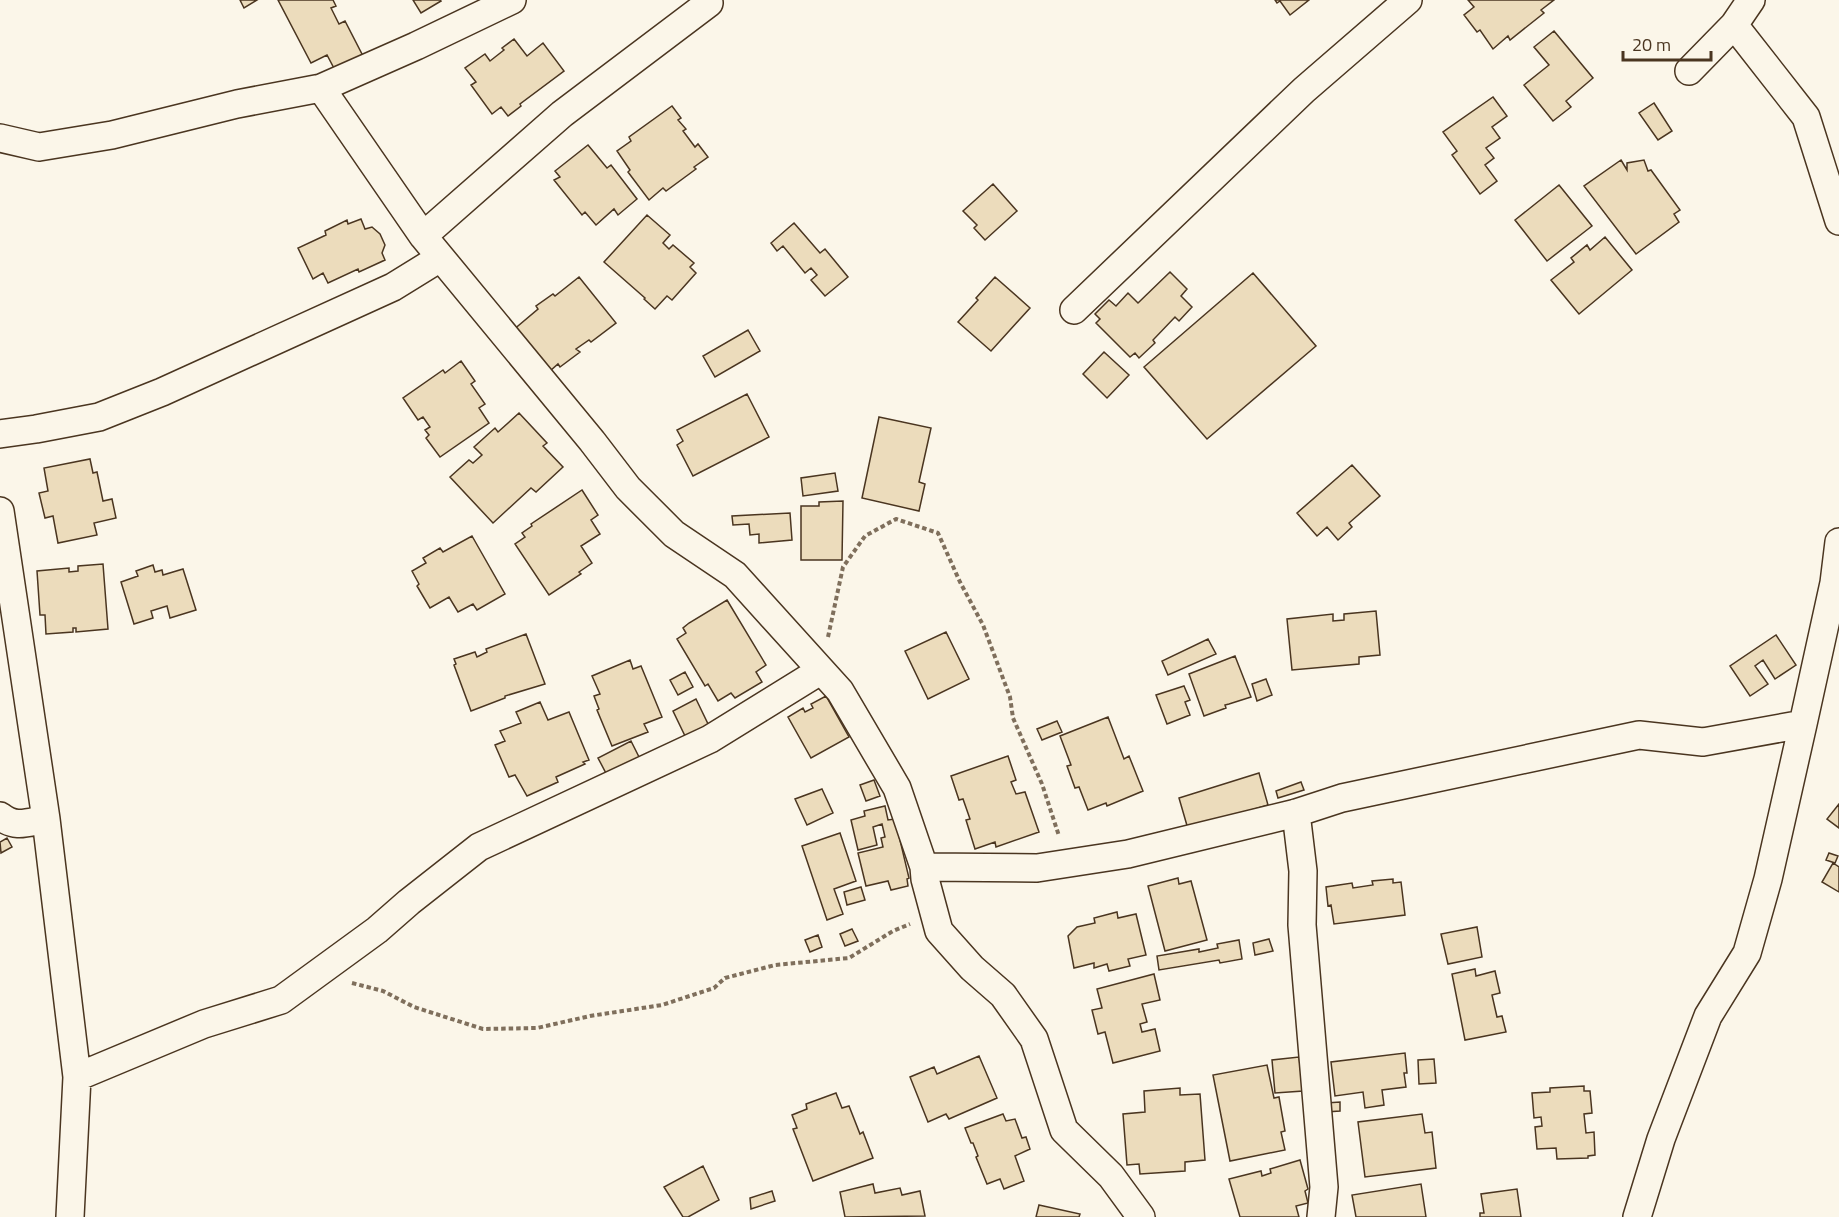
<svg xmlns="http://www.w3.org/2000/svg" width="1839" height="1217" font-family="'Titillium Web',sans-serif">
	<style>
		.building { fill: #ecdcbc; stroke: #4a3520; stroke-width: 1.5 }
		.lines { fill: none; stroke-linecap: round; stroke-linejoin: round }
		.minor-casing { stroke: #4a3520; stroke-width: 30 }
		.path { stroke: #7f6f5c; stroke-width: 4; stroke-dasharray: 4.5 3; stroke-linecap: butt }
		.minor { stroke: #fbf6e9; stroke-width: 27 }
	</style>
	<rect width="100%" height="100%" fill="#fbf6e9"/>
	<path class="building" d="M240,0H257L244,8Z
		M278,0H333L336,6L331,8L339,24L345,21L364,58L336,72L327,55L311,63Z
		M413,0H440L441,1L421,13Z
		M1275,0H1309L1290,15L1280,1L1277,3Z
		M1468,0H1554L1541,10L1544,13L1510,40L1508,36L1493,49L1480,30L1477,32L1464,15L1474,7Z
		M1554,31L1593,78L1566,101L1571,107L1553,121L1524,85L1549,65L1534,47Z
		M514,39L527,56L543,43L564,71L520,104L521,106L508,116L501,107L492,114L471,85L476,82L465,68L485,54L490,61L504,50L502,48Z
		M1493,97L1507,116L1492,127L1500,138L1486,148L1494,158L1485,165L1497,181L1480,194L1452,155L1457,151L1443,132Z
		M1654,103L1672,131L1658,140L1639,113Z
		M672,106L681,118L678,120L686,129L683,131L695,147L698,144L708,157L694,167L696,169L666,191L663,188L649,200L628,172L630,170L617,151L631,141L629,137Z
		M588,145L607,168L611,165L637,199L618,215L614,209L596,225L585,212L582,215L554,180L560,177L555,171Z
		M1621,160L1627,170V163L1644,160L1648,171L1651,170L1680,210L1674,214L1679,222L1636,254L1584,186Z
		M993,184L1017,211L985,240L974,228L977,225L963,211Z
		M1559,185L1592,226L1547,261L1515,220Z
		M647,215L670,235L663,243L669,249L673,245L694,263L690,267L696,273L672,300L667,296L655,309L644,299L645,298L604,262Z
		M361,219L365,229L372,227L380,234L385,245L382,253L385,260L359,272L358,269L328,283L323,273L313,279L298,248L326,235L325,231L347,220L348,224Z
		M794,223L820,253L825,249L848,277L825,296L811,280L817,275L811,268L805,273L783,246L777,251L771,243Z
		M1605,237L1632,270L1579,314L1551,280L1574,262L1571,258L1587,245L1590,250Z
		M1170,272L1187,289L1181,296L1192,307L1179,321L1175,317L1153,340L1155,343L1139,358L1135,353L1130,357L1096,323L1100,319L1095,314L1109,300L1116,306L1128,293L1138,303Z
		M1253,273L1316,346L1207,439L1144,367Z
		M579,277L616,323L591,342L589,340L576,349L580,352L560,367L558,364L550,371L512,331L538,309L536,306L553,294L555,296Z
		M995,277L1030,308L991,351L958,322L978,300L976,298Z
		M748,330L760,351L715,377L703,356Z
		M1104,352L1129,375L1107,398L1083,374Z
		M461,361L475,381L471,384L485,404L479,408L489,423L440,457L426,438L429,435L425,430L430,427L423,417L418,420L403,398L443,370L445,373Z
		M747,394L769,437L693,476L677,445L683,441L677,430Z
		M519,413L547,443L543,446L563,467L536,492L531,488L493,523L450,477L469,460L473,463L482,455L474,447L495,428L498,432Z
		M879,417L931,428L919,482L925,484L919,511L862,498Z
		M90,459L93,473L97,472L103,501L112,499L116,518L94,523L97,535L58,543L53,516L45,518L39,493L48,491L44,468Z
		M1352,465L1380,496L1349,523L1352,527L1338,540L1327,527L1317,536L1297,513Z
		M835,473L838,491L803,496L801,478Z
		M582,490L598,515L591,520L600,534L581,546L592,563L579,572L581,574L549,595L515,544L525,537L522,533L532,526L531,524Z
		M843,501L842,560H801V506H819V502Z
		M790,513L792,540L759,543V534L750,535L749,524L733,525L732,516Z
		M472,536L505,594L477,610L473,604L458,612L449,597L430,608L417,586L419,584L412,571L426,563L423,558L440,548L443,552Z
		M103,564L108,629L76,632V628H73V632L46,634L45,615H40L37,571L69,568V572L78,571V566Z
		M153,565L155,572L162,570L163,575L183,569L196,610L170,618L167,606L151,611L153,618L134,624L121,582L138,576L136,571Z
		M727,600L766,665L756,672L762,682L735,698L731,693L718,701L708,684L705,686L677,639L686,633L683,628L689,623Z
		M1376,611L1380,655L1359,657V664L1292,670L1287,619L1333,614V621L1344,620V614Z
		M946,632L969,679L928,699L905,651Z
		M526,634L545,684L505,696V698L471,711L454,665L456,664L454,659L475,652L477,657L487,652L486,649Z
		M1776,635L1796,665L1775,679L1763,660L1755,666L1768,684L1750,696L1730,666Z
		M1208,639L1216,654L1168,675L1162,661Z
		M1235,656L1251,697L1229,704L1225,705L1226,708L1204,716L1189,674Z
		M630,660L633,669L641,666L662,717L644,724L648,732L612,746L597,710L599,709L594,696L600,694L592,676Z
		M685,672L693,687L678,695L670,680Z
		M1266,679L1272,695L1257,701L1252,684Z
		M1184,686L1190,700L1185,702L1190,715L1167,724L1156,695Z
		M826,696L849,737L811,758L788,717L803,708L805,712L813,708L811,704Z
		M696,699L709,726L686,738L673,711Z
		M540,702L548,720L569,712L589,760L583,762L585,764L556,777L558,782L527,796L515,775L509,777L495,745L505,741L500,731L521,723L516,712Z
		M1108,717L1124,759L1129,756L1143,791L1107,806L1106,803L1088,810L1079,787L1075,788L1067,766L1071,765L1060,736Z
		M1057,721L1062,732L1042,740L1037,729Z
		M631,741L641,761L608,777L598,758Z
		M1008,756L1016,780L1011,782L1016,794L1025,792L1039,832L996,847L995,842L975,849L966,820L970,819L963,799L959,800L951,776Z
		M1259,773L1268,805L1188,829L1179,798Z
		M874,780L880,796L866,801L860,785Z
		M1301,782L1304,790L1278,798L1276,791Z
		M822,789L833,813L807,825L795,799Z
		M1839,804V828L1827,819Z
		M885,806L888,820L895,819L909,878L907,879L908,886L891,890L888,881L866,886L858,853L883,847L881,838L885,837L882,824L873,827L877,845L858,850L851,820L865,816L864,811Z
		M840,833L856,881L834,889L843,914L827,920L802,846Z
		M7,838L12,847L1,853L0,842Z
		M1829,853L1838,856L1835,863L1826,860Z
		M1833,863L1839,867V892L1822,882Z
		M1178,878L1179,884L1191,881L1207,940L1165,951L1148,886Z
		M1393,879V883L1401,882L1405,915L1334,924L1331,905L1328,906L1326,887L1352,883L1353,888L1373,885L1372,881Z
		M861,887L865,900L847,905L844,892Z
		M1117,912L1118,918L1136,914L1146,955L1128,959L1130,966L1109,971L1107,964L1094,968V963L1074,968L1068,936L1077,927L1095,923L1094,918Z
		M1477,927L1482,957L1448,964L1441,934Z
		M852,929L858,941L845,946L840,934Z
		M818,935L822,947L810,952L805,940Z
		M1269,939L1273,951L1255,955L1253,943Z
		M1239,940L1242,959L1220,963L1219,960L1159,970L1157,956L1199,949V952L1218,948L1217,944Z
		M1475,969L1476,976L1495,971L1500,993L1492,995L1497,1017L1502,1016L1506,1032L1465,1040L1452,974Z
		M1154,974L1160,1000L1142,1004L1147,1022L1140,1024L1142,1032L1155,1029L1160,1051L1113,1063L1105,1032L1098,1034L1092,1010L1102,1008L1097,989Z
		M1405,1053L1407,1073H1404L1406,1087L1382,1090L1384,1105L1365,1108L1363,1092L1335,1096L1331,1062Z
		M979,1056L997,1098L949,1119L946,1114L928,1122L910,1077L934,1067L937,1074Z
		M1299,1057L1303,1091L1275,1093L1272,1060Z
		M1434,1059L1436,1083L1419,1084L1418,1060Z
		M1267,1065L1274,1098L1279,1097L1285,1131L1281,1132L1285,1150L1230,1161L1213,1075Z
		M1584,1086V1091H1590L1592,1113L1584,1114L1586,1133L1594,1132L1595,1155L1588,1156V1158L1557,1159L1556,1148L1537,1149L1535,1127L1542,1126L1541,1117L1534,1118L1532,1093L1550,1092V1088Z
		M1180,1088V1095L1200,1094L1205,1160L1185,1162V1171L1140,1174L1139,1164L1127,1165L1123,1114L1145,1112L1144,1091Z
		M836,1093L842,1108L849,1106L860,1134L863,1132L873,1158L813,1181L793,1129L797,1128L792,1115L807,1109L806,1104Z
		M1340,1102V1111L1326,1112V1103Z
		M1003,1114L1006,1121L1015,1119L1022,1138L1026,1137L1030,1149L1015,1156L1024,1181L1004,1189L1000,1179L987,1184L976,1157L978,1156L973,1143H971L965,1128Z
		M1422,1114L1425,1133L1432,1132L1436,1168L1365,1177L1358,1122Z
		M1300,1160L1308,1189L1305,1191L1308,1203L1296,1206L1299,1217H1240L1229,1179L1261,1171L1262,1176L1271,1173L1270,1169Z
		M703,1166L719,1200L688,1217H683L664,1187Z
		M873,1184L875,1193L900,1188L902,1195L920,1191L925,1216L845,1217L840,1192Z
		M1421,1184L1426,1217H1356L1352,1195Z
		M1517,1189L1521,1217H1480V1213H1484L1481,1194Z
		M772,1191L775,1201L751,1209L750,1198Z
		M1039,1205L1080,1214L1079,1217H1036Z"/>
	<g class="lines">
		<defs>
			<path id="minor" d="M1734,25L1806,117L1839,221
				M1689,71L1734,25L1751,0
				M321,88L423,236L592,441L628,488L674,534L735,575L840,691L897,788L924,867L925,879L939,931L972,968L1003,995L1034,1039L1064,1130L1111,1176L1141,1217
				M0,138L39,147L112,135L237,104L321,88L416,46L512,0
				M423,236L562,114L709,3
				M1074,310L1304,90L1408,0
				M0,434L36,429L99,417L162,392L393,287L440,258
				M0,511L46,819L77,1077
				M1296,813L1303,871L1302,925L1324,1187L1321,1217
				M0,816C16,829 28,822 46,819
				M924,867L1037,868L1128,854L1296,813L1342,798L1639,735L1703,742L1803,724
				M70,1217L77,1077L204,1024L281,1000L377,930L409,902L479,847L710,739L820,671
				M1637,1217L1661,1139L1708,1016L1747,953L1768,879L1803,724L1834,583L1839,542"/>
		</defs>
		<use href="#minor" class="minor-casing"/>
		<path class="path" d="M828,637L843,567L865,536L896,519L938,533L960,582L983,625L1010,697L1013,718L1042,784L1059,836
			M352,983L383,991L414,1007L483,1029L537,1028L590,1016L662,1005L714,988L725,978L775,965L849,958L893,931L910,924"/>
		<use href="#minor" class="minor"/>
	</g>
	<path d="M1623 51v9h88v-9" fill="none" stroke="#4a3520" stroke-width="3"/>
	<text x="1632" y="51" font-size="18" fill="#4a3520" stroke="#fbf6e9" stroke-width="4.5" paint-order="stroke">20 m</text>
</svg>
